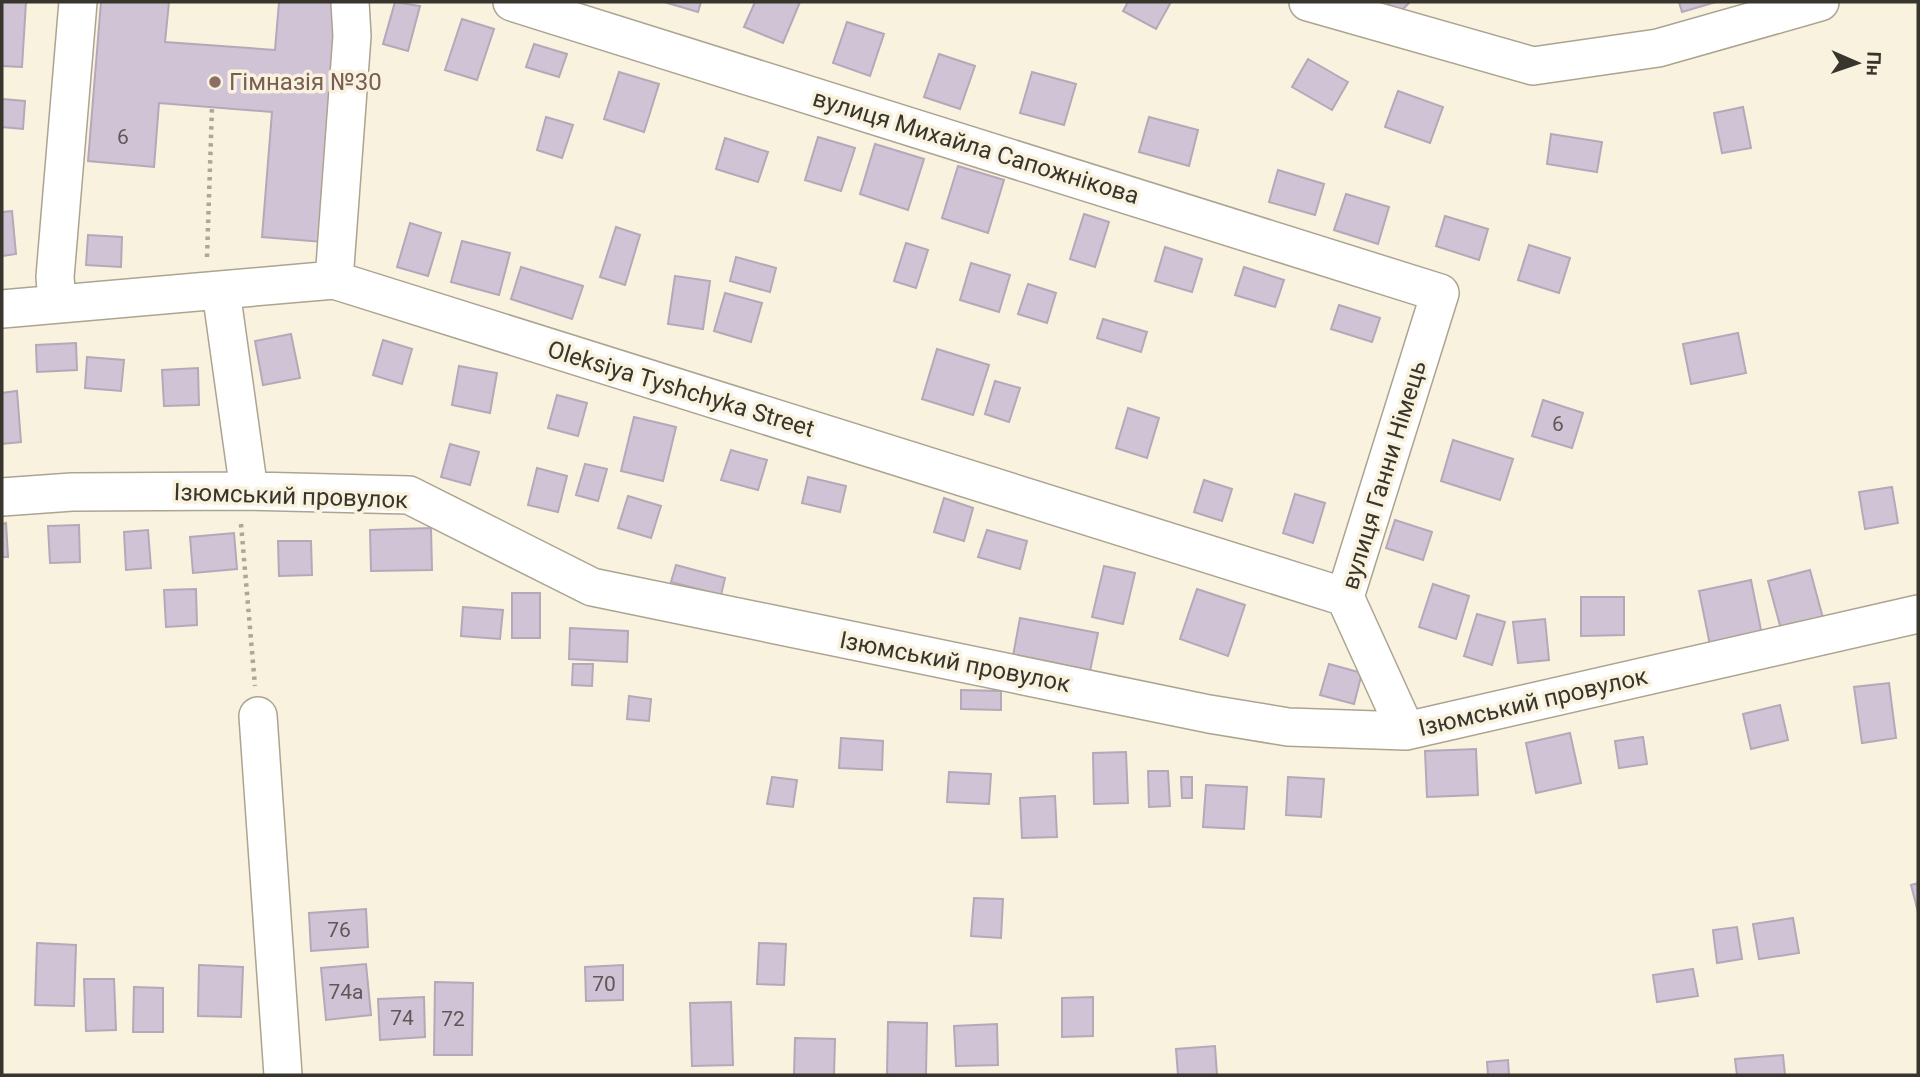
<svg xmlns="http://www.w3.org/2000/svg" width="1920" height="1077" font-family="Roboto,sans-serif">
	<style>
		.building { fill: #d0c3d5; stroke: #b4a8b9; stroke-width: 2 }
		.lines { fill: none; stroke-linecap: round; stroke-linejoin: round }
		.minor-casing { stroke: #aba491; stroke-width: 40 }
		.path { stroke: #aca798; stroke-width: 4.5; stroke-dasharray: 3.5 5; stroke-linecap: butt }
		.minor { stroke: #fff; stroke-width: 37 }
		.education-dot { fill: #8d6e63; stroke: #f9f2de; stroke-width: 2.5 }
		.labels { text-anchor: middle; stroke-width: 7; stroke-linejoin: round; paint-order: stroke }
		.number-label { font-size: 21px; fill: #5e5857 }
		.education-label { font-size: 24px; fill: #785e54; stroke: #f9f2de; text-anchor: start }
		.street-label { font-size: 24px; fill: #38352d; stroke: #f9f2de }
	</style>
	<rect width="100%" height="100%" fill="#f9f2de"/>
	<path class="building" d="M2,2H26L22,67L2,66Z
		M101,2H169L165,42L275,50L279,2H343L323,242L262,237L272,112L159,103L154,167L88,161Z
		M395,2L420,6L408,51L383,44Z
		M664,2H701L698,12Z
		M755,2H800L783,43L744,27Z
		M1128,2H1171L1156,29L1123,11Z
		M1387,2H1410L1398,14Z
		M1679,2H1716L1682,12Z
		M462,19L494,29L477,80L445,70Z
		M847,22L884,34L870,76L833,63Z
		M534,44L567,54L559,77L526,67Z
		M939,54L975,66L960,109L924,97Z
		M1308,59L1348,82L1332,110L1292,87Z
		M619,72L659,84L644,132L604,119Z
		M1032,72L1076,84L1064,125L1020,113Z
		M1398,91L1443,107L1430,143L1385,127Z
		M2,99L25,101L23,129L2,127Z
		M1743,107L1751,148L1722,153L1714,113Z
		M546,117L573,125L562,158L537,150Z
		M1149,117L1198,130L1189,166L1139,152Z
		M1551,134L1602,142L1597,172L1547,164Z
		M818,137L855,148L841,191L805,180Z
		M725,138L768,152L758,182L716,169Z
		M875,144L924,159L908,210L860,194Z
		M958,166L1004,180L988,233L942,218Z
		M1278,170L1324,184L1315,215L1269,202Z
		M1346,194L1389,207L1378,244L1334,230Z
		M12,211L16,254L2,256V212Z
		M1084,214L1109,222L1095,267L1070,259Z
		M1445,216L1488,229L1479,260L1436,246Z
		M410,223L441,233L428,276L397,267Z
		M616,227L640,235L625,285L600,277Z
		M88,235L122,237L121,267L86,265Z
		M462,241L510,253L499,295L451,282Z
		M906,243L928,250L916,288L894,281Z
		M1529,245L1570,258L1559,293L1518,280Z
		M1165,247L1202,259L1192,292L1155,281Z
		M736,257L776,268L770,292L730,281Z
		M971,263L1010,275L999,312L960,300Z
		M521,267L583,286L572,319L511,299Z
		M1244,267L1284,280L1275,307L1235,295Z
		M675,276L710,281L703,329L668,324Z
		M1028,284L1056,293L1047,323L1018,314Z
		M725,293L762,303L751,342L714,331Z
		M1339,305L1380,318L1372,342L1331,329Z
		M1103,319L1147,332L1141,352L1097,338Z
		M1738,333L1746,373L1691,384L1683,344Z
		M291,334L300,378L263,385L255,341Z
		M383,340L412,349L402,384L373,375Z
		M76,343L77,370L37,372L36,345Z
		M937,349L989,365L973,415L922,399Z
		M87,357L124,360L121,391L85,388Z
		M459,366L497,373L490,413L452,405Z
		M198,368L199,405L164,406L162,370Z
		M995,381L1020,388L1009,422L985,414Z
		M17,391L21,442L2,444V393Z
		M557,395L587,403L578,436L548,428Z
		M1543,400L1583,413L1572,448L1532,436Z
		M1128,408L1159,418L1147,458L1116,448Z
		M634,417L676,427L663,481L621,471Z
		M1453,440L1513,459L1500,500L1441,481Z
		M450,444L479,452L470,485L441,477Z
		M731,450L767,460L758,490L721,480Z
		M585,464L607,469L598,501L576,495Z
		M537,468L567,476L558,512L528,505Z
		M808,477L846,486L840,512L802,503Z
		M1204,480L1232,489L1222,521L1194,512Z
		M1892,487L1898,523L1865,529L1859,492Z
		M1295,494L1325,503L1313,543L1283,533Z
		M628,496L661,506L651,538L618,528Z
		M944,498L973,508L964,541L934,532Z
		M1395,520L1432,532L1423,560L1386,548Z
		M6,523L8,557H2V524Z
		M79,525L80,562L50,563L48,526Z
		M431,528L432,570L371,571L370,530Z
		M148,530L151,568L126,570L124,532Z
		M987,530L1027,541L1020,569L978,557Z
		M234,533L237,569L193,573L190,537Z
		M278,541H311L312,575L279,576Z
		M676,565L725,578L721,595L671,582Z
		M1104,566L1135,573L1123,624L1092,617Z
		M1810,570L1823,618L1781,629L1768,581Z
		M1751,580L1762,635L1710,645L1699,591Z
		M1433,584L1469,596L1456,639L1419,627Z
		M196,589L197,625L166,627L164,590Z
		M1197,589L1245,605L1228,656L1180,639Z
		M512,593H540V638H512Z
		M1581,597H1624V635L1581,636Z
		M463,607L503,610L500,639L461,636Z
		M1477,614L1505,622L1492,665L1464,656Z
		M1020,618L1098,633L1090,671L1013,656Z
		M1545,619L1549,660L1518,663L1513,622Z
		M570,628L628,631L627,662L569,659Z
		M573,664H593L592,686L572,685Z
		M1329,664L1362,673L1354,704L1320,695Z
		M1889,683L1896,738L1862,743L1854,687Z
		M961,690L1001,691V710L961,709Z
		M629,696L651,699L649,721L627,719Z
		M1780,705L1788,740L1751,749L1743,714Z
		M1570,733L1581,783L1536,793L1526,743Z
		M1643,737L1647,764L1619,768L1615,741Z
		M841,738L883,741L882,770L839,768Z
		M1476,749L1478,795L1427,797L1425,751Z
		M1126,752L1128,803L1094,804L1093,753Z
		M1148,771H1168L1170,806L1149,807Z
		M949,772L991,774L989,804L947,802Z
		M772,777L797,780L793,807L767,804Z
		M1181,777H1192V798H1182Z
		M1288,777L1324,779L1321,817L1286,815Z
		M1206,785L1247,787L1244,829L1203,827Z
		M1055,796L1057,837L1022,838L1020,798Z
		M1918,883V912L1911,885Z
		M974,898L1003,899L1001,938L971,936Z
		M366,909L368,947L311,951L309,913Z
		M1793,918L1799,953L1759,959L1753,924Z
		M1737,927L1742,959L1717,963L1713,930Z
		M37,943L76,945L74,1006L35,1005Z
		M759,943L786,944L784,985L757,984Z
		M366,964L371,1015L326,1020L321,968Z
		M199,965L243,967L241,1017L198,1016Z
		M623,965V1000L586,1001L585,967Z
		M1693,969L1698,996L1657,1002L1653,975Z
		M84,979H114L116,1030L86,1031Z
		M435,982L473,983L472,1055H434Z
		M134,987L163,988V1032H133Z
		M424,997L425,1037L380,1040L378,999Z
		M1093,997V1036L1062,1037V998Z
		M731,1002L733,1065L692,1066L690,1003Z
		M888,1022L927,1023L926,1075H887Z
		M997,1024L998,1065L956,1066L954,1026Z
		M795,1038L835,1039L834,1075H794Z
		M1215,1046L1217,1075H1178L1176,1049Z
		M1783,1055L1785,1075H1737L1735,1059Z
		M1508,1060L1509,1075H1488L1487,1062Z"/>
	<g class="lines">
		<defs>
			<path id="minor" d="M512,2L1440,293L1345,597L1406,731
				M1308,2L1533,66L1658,48L1820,2
				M334,280L352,36L350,2
				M221,291L249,491
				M57,303L55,277L78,2
				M2,309L334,280L1345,597
				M2,497L72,492L249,491L409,495L592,587L1209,714L1288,727L1406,731L1918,614
				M258,716L283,1075"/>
		</defs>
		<use href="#minor" class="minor-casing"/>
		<path class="path" d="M207,257L212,107
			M241,524L255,686"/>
		<use href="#minor" class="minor"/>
	</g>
	<circle class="education-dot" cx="215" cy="82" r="7"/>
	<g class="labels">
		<g class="number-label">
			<text x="123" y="144">6</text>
			<text x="1558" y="431">6</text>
			<text x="339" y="937">76</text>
			<text x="604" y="991">70</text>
			<text x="346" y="999">74а</text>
			<text x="402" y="1025">74</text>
			<text x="453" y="1026">72</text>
		</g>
		<g class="education-label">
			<text x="229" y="90">Гімназія №30</text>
		</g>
		<g class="street-label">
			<text transform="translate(976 147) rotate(17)" y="8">вулиця Михайла Сапожнікова</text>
			<text transform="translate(681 389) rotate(17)" y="8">Oleksiya Tyshchyka Street</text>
			<text transform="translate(1384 475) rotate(-73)" y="8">вулиця Ганни Німець</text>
			<text transform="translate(291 496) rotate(2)" y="8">Ізюмський провулок</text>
			<text transform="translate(955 662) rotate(11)" y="8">Ізюмський провулок</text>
			<text transform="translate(1533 702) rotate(-13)" y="8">Ізюмський провулок</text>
		</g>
	</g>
	<rect width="1920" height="1077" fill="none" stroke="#38352d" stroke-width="7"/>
	<g transform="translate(1857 63) rotate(92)" stroke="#f9f2de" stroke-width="5" paint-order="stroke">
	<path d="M0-5L12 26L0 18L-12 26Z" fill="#38352d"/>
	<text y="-10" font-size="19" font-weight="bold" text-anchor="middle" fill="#38352d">Пн</text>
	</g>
</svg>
